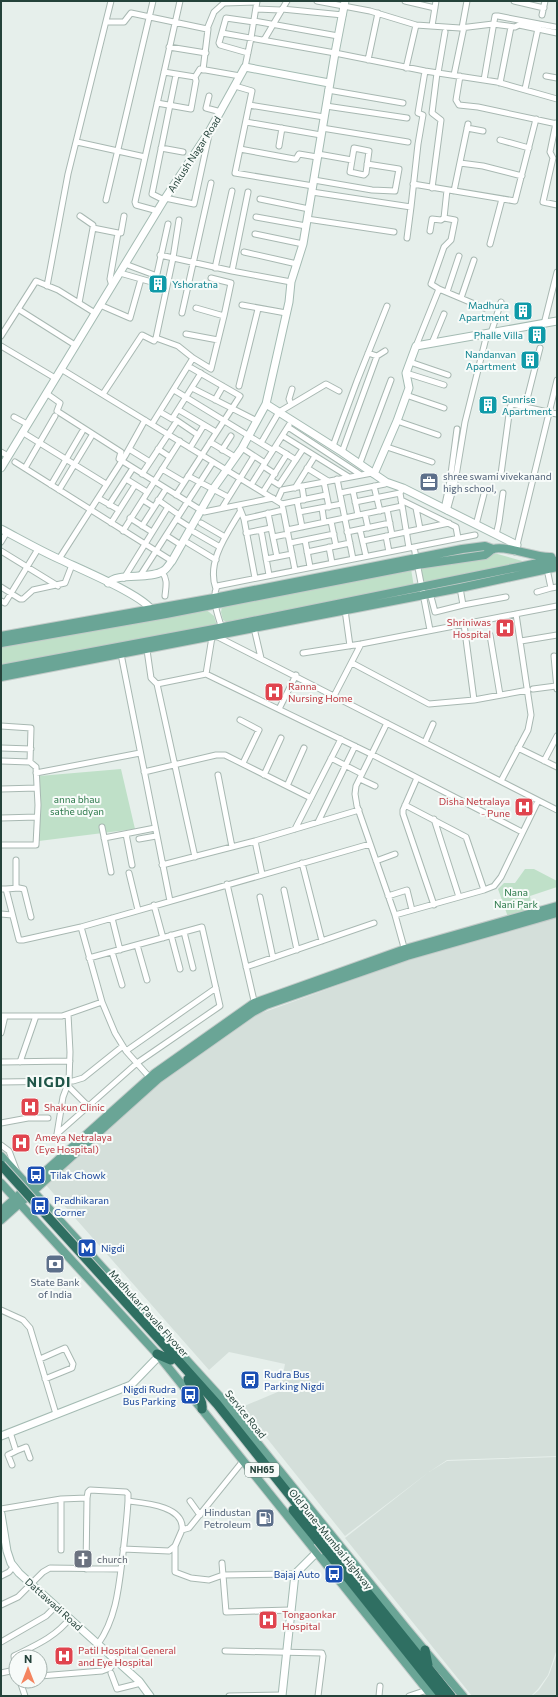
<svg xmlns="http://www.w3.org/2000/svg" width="558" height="1697" font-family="Commissioner,sans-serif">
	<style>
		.built { fill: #d4dfda }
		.green { fill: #bfe0c8 }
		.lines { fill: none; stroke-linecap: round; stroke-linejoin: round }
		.street-casing { stroke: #a8b8b2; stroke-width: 7 }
		.secondary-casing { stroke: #a4bbb3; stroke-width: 9 }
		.primary-casing { stroke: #c2cac8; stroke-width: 10 }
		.highway-casing { stroke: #c2cac8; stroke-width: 11 }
		.street { stroke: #fff; stroke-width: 5 }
		.secondary { stroke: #fff; stroke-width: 7 }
		.primary { stroke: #6aa596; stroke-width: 8 }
		.highway { stroke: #2f6f62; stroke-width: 9 }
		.highway-bridge-casing { stroke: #c2cac8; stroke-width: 11; stroke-linecap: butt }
		.highway-bridge { stroke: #2f6f62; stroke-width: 9 }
		.labels { text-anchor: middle; stroke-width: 4; stroke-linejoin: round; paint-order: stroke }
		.shield { fill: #f7fbf9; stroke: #637a73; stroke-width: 1 }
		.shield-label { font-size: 9px; font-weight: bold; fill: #24423a }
		.street-label { font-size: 10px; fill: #24423a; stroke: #f7fbf9 }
		.culture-label { font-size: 10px; fill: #0d838f; stroke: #f7fbf9; text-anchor: end }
		.service-label { font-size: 10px; fill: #4e5e75; stroke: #f7fbf9; text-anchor: start }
		.health-label { font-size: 10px; fill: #be3a42; stroke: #f7fbf9; text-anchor: start }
		.park-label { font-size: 10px; fill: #2d7a4b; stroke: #f7fbf9 }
		.transit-label { font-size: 10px; fill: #164399; stroke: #f7fbf9; text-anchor: start }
		.worship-label { font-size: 10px; fill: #5b616d; stroke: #f7fbf9; text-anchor: start }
		.district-label { font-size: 14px; font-weight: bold; letter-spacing: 1px; fill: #1f5548; stroke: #f7fbf9 }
	</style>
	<rect width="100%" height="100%" fill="#e6efeb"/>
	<path class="built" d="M557,915V1456L447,1460L429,1472L345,1536L242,1407L280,1391L285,1364L229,1352L209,1370L46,1185L148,1091L242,1024L259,1014L397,964Z
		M557,1457V1649L548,1675L538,1689L531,1696H472L345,1538L429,1472L447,1461Z
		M557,1653V1696H532L539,1690L549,1675Z"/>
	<path class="green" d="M494,553L526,562L423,586L419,567Z
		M411,569L414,587L230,624L223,620L221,612L222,606Z
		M204,608L214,616L217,626L1,667V645Z
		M121,769L135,829L39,841V776Z
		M525,869H534L557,881V887L530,896L532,910L508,917L498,889L504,883H515Z"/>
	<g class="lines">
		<defs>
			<path id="street" d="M317,1L370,11L416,25L460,28L493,24L515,27L519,25L557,33
				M405,1L435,8
				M514,1L544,8
				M256,9L281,10
				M282,9L343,15
				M542,15L545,1
				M254,21L338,36
				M106,22H124L131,13L207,29L214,12L224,3L257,2
				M539,24L555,27
				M432,26L436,1
				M462,28L467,1
				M222,33L335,53L425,71L497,82L557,99
				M264,40L287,1
				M169,47L206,53
				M248,53L220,45L219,43L226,18L254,22
				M368,60L378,13
				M245,67L251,38L257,1
				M406,68L416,25
				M203,70L208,29
				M164,72L195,77L200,69L240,76
				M438,73L445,32
				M454,75L464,27
				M460,76L456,100L459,105L478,107L557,124
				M546,76L557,78
				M484,80L495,16H498L539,24L525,89
				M500,83L511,27
				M235,86L252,91L235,173L313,186
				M328,90L403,103
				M209,96L206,108L221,112
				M157,103L191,109L196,81L195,77
				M249,105L324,117
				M326,106L407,118
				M246,122L321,135
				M556,123L550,152L553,158L543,202L557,205
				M322,128L408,142
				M467,128L483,131
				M500,140L529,148
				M77,142L145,157
				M279,146L282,128
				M161,148L183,152
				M354,148L369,151L366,173L364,175L350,172Z
				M240,149L294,159H296L299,154L317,157
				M318,154L352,160
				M460,163L483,166L522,176
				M314,180L372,190L395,191L399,169L367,164
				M413,184L515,201L536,119
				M432,188L441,120L432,113L437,73
				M454,191L468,124
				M312,192L411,207L418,144L423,115L418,113L425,71
				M165,198L194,204L209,135
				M260,199L309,209
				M106,200L153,1
				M164,200L152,194L176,75
				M158,211L136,205L135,202L180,1
				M80,216L93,225V228
				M256,217L306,226
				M307,219L394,232
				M430,231L432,219L441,220L444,218
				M118,233H121L124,216
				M255,234L303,244
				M407,238L411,207
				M490,244L502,199
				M244,252L297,264
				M160,255L232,271L291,282
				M125,264L157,276
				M215,268L232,191
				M232,271L248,192
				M120,273L155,283L168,224
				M47,286L68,174L111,1
				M439,289L431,284L444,247L451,240L455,220L444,218L447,190
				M447,292L459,256
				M461,298L474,260
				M79,303L93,228L118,233L110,279L112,286
				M100,305L130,318L141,279
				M242,305L286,313
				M196,308L224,316
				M18,309L75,345
				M182,313L211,183
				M544,324L557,272
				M491,333L501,302
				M186,334L218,340
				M1,336L36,281L58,290L95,313
				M156,338L173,258L179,220
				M432,343L444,314
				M1,346L55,378
				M416,346L439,289L484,308
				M540,348L525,407L557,414
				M368,353L377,356L385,351
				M410,362L448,375
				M61,369L282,504L295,570
				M406,373L444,385
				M239,386L258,309
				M192,388L257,421
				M174,390L272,450
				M46,393L60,403L57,411L121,452L119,459L204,512L273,498
				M103,394L142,335L154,341L156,338L178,346L193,358L211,369L224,316L231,283L211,278
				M406,395L444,408
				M215,400L223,386
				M291,404L289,399L292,389
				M179,410L216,432
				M160,412L172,419L201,373
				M14,417L27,424
				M176,420L198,435
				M397,421L438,435
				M152,424L193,358
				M288,427L361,475
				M22,432L106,484
				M283,436L349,477
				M210,442L235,457
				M261,443L279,412L326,384L339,391
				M333,446L357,381L387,306
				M275,447L296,460
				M387,447L432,462
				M190,448L204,425
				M242,448L265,463
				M129,449L150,462
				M158,449L170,457
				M222,450L231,436
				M1,452L8,456
				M342,452L377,356
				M15,462L172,561
				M360,463L391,380
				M263,466L275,474
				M25,468L55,416
				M307,468L328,481
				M162,469L184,482
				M142,474L177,421
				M501,474L510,407L513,404L525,407
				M188,476L228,497
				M126,479L147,492
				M337,479L353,559
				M271,480L279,485L303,449
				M324,482L329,507
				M51,485L82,432
				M251,485L289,425
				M302,486L304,500
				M374,486L380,511
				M295,488L315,456
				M403,488L400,493L409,548
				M59,490L91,437
				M353,491L358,515
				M263,492L287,454
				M340,493L385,484L386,482
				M176,495L240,396L188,366
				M98,498L119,510
				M143,500L154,507
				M158,500L179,515
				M401,500L456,527L458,538
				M277,501L282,490L372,473
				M297,501L302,527
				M355,502L400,493
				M282,504L326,495
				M109,505L133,468
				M222,508L254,456
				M322,508L324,522
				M416,508L420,529
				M240,509L244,519L255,578
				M387,509L392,535
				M444,509L450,481L457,429
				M447,511L455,482L465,422L487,334
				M299,512L342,504
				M268,513L277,557
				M365,514L368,528
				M130,518L152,532
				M177,519L191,528
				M244,519L283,510
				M331,521L336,546
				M111,523L135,485
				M201,523L225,537
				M476,525L485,490
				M142,526L166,489
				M261,530L269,575
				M287,530L402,506
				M360,530L366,556
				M123,531L180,441
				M194,532L220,547
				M347,532L390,523
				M246,533L271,528
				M496,535L499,522L503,493
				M167,536L181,545
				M386,536L389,552
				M273,537L288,534
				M305,540L310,567
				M363,541L449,523
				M1,542L7,532
				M188,543L216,560
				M290,543L334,534
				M517,545L557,380
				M329,547L332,563
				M414,547L430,630
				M1,551L58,586
				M307,552L350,543
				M59,559L125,456L145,420
				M266,559L292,554
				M547,569L551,588L557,587
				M162,572C168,580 166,586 165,596
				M140,576L213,462
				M124,578L168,507
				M1,587L20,599H23L33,590L65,583L72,565
				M216,589C206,562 227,534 240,512
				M537,592L551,588
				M430,593L435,612L463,605L460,588
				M1,601L5,603L38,549
				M463,605L506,597
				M345,610L350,646
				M464,624L474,700
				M254,628L261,658
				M222,629C218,615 211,600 217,586L475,535
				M214,635L557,810
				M490,635L500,695
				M521,641L557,635
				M147,650L151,678L157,684L195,857
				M303,653L361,644L557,606
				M121,654L170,901
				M554,656L557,689
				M352,663L429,704L474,700L528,690
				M206,674L212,637
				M157,684L206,674L371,754L522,832
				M533,689L556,686
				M334,696L361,644
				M279,709L296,675
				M240,720L259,730L243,763
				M387,723L356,786L355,794L357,806L395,915L405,951
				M1,726L31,728L30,762
				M425,742L433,724
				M1,748L31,749
				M518,748L557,767
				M331,758L362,774
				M1,761L30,762L36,767L38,805L36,845H1
				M544,761L557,736
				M144,772L216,755H225L311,798
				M36,773L140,753
				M218,775L232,847
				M264,775L281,738
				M417,778L403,810V814L434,905
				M360,779L375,786
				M501,781L528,730L531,715L516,614
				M287,786L304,748
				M1,789L37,788
				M405,805L466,837L484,890
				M1,818L37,817
				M434,819L459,897
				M318,822L355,746
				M102,827L111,872
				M295,829L341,739
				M126,834L132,865
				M104,838L155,828
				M139,839L156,836
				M255,841L262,874
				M376,861L395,854
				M302,863L322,941
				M162,865L255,841L359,810
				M129,873L138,910
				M227,884L255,1005
				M16,888V860
				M1,889H6L19,940H23L81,927L370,844
				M6,889L19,888L24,889L31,917
				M284,890L297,950
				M388,896L407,890L412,910
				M260,897L273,958
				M154,905L163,938
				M1,914L12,915
				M395,915L484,890L494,886L501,877L538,801
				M112,918L120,950
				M81,927L102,1002L115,1033L126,1051L152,1080
				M184,932L193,968
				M171,935L180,969
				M137,945L147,980
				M112,952L122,985
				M246,967L374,923
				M1,1016H62L102,1002
				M1,1033L5,1016
				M126,1051L216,988
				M1,1062L70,1061
				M20,1062L36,1016
				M1,1082L73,1081L83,1078L123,1046
				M67,1085L89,1107
				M1,1123L28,1118H48
				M57,1134L137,1063L220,1006L202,927L89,958
				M57,1134L63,1097L69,1081L70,1052L68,1014
				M1,1145L9,1151L17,1172
				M1,1310L23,1320L30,1328L56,1414
				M40,1359L65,1348L73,1364L72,1368L45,1379
				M10,1432L16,1451L26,1447L30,1458
				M12,1465L8,1455L16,1451
				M87,1498L88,1492L90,1490L126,1492L128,1494V1501
				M61,1499L87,1498L86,1569
				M190,1501L200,1515
				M1,1509L61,1499V1550
				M175,1546V1572L191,1578L209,1580L223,1575L295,1574
				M123,1549L169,1551L175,1546L182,1530L189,1528L243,1461
				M222,1563L226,1612L290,1610
				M1,1576L9,1572L14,1566
				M1,1605L18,1597L43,1572L50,1568L121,1569
				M1,1642L46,1616L56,1606
				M98,1644C117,1617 119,1585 123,1553C125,1536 127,1518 128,1501C145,1503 185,1506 182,1530
				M225,1651L322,1653L323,1656L318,1696
				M16,1672L14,1656C34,1646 56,1637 70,1618
				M1,1673L15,1670
				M111,1673L117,1689L141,1683
				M40,1676L102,1671L110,1668L116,1661
				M20,1681L25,1696
				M229,1696L282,1695
				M379,1696L380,1686
				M409,1696L427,1690"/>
			<path id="secondary" d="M266,404L342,452L386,482L403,488L517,545L515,551
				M1,468L164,200L209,132L245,67L329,83
				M374,474L397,421L409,388L406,373L416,346L557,321
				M1,529C20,539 39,550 59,559C80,569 138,593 151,609
				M108,583C117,572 150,580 163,571C167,569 169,564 172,561L213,489L242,448L266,404L289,302L291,282L303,244L335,53L345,1
				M1,1436L131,1385L159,1356
				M1,1514L7,1551L11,1563L19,1573L139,1681L150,1696
				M282,1696L295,1574L320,1549"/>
			<path id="primary" d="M1,636L214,598L462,549L485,546L493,549
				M1,643L166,614L417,565L485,555C488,553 491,550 493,549C507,545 535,558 551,557
				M1,669L214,629L553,560
				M1,677L460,588L557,567
				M1,1156L222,1399L406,1628L463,1696
				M1,1183L159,1356L432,1696
				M1,1211L155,1073L254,1003L405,949L557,906
				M1,1220L158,1079L253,1012L266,1005L407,956L557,913"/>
			<path id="highway" d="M166,1347L217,1404L323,1537
				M157,1354L171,1360
				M188,1379C191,1390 204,1398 202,1409
				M293,1510L318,1541
				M331,1547L451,1696
				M327,1552L442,1696
				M425,1650L428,1665"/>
		</defs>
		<use href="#street" class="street-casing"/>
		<use href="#secondary" class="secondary-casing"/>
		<use href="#primary" class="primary-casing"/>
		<use href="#highway" class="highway-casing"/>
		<use href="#street" class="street"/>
		<use href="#secondary" class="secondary"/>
		<use href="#primary" class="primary"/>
		<use href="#highway" class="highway"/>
		<defs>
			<path id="highway-bridge" d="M1,1165L166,1347
				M323,1537L331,1547
				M318,1541L326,1551"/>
		</defs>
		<use href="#highway-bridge" class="highway-bridge-casing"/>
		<use href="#highway-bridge" class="highway-bridge"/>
	</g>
	<defs>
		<symbol id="building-square" viewBox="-11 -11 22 22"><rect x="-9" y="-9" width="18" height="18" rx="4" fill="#0f9aa8" stroke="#f7fbf9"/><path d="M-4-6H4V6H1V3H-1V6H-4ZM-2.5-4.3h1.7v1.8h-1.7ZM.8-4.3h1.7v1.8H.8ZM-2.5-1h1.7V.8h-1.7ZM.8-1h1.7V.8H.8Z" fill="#fff"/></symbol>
		<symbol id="office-square" viewBox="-11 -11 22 22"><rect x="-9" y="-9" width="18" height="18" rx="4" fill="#5c6f8a" stroke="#f7fbf9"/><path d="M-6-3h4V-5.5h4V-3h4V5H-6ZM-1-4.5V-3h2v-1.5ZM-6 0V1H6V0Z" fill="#fff"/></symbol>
		<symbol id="hospital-square" viewBox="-11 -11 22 22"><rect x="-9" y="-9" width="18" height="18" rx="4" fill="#e0444e" stroke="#f7fbf9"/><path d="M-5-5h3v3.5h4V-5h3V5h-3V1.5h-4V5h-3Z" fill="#fff"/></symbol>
		<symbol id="bus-square" viewBox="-11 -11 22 22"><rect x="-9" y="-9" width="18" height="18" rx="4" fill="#1a4fb4" stroke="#f7fbf9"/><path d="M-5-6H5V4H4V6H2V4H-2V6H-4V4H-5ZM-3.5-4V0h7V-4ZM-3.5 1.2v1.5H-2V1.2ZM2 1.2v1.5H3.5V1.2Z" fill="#fff"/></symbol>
		<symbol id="metro-square" viewBox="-11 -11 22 22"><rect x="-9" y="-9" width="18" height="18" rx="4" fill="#1a4fb4" stroke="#f7fbf9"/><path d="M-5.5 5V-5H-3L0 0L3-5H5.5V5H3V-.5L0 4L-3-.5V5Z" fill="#fff"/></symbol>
		<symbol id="bank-square" viewBox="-11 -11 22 22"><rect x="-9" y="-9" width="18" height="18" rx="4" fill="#5c6f8a" stroke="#f7fbf9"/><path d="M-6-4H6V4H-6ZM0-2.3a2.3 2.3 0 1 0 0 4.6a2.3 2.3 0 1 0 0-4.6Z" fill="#fff"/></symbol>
		<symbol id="fuel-square" viewBox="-11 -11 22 22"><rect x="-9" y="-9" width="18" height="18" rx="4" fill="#5c6f8a" stroke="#f7fbf9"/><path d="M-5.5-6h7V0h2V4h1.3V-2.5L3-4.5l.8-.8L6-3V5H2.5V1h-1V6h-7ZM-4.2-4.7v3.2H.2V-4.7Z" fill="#fff"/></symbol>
		<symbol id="church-square" viewBox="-11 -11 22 22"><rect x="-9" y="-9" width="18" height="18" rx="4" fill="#6b7280" stroke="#f7fbf9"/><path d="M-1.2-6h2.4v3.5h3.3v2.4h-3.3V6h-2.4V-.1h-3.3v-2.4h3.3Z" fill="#fff"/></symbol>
	</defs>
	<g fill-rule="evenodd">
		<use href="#building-square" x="147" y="273" width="22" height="22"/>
		<use href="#building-square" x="512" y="300" width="22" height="22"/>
		<use href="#building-square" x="526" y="324" width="22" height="22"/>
		<use href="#building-square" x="519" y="349" width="22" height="22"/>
		<use href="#building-square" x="477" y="394" width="22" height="22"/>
		<use href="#office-square" x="418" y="471" width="22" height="22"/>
		<use href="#hospital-square" x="494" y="617" width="22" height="22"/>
		<use href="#hospital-square" x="263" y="681" width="22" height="22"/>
		<use href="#hospital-square" x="513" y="796" width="22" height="22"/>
		<use href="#hospital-square" x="19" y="1096" width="22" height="22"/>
		<use href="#hospital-square" x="10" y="1132" width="22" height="22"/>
		<use href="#bus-square" x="25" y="1164" width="22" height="22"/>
		<use href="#bus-square" x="29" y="1195" width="22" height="22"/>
		<use href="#metro-square" x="76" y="1237" width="22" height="22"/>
		<use href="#bank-square" x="44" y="1253" width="22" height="22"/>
		<use href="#bus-square" x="239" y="1369" width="22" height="22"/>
		<use href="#bus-square" x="179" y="1384" width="22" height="22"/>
		<use href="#fuel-square" x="254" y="1507" width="22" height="22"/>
		<use href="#church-square" x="72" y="1548" width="22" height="22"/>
		<use href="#bus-square" x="323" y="1563" width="22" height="22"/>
		<use href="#hospital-square" x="257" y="1609" width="22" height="22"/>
		<use href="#hospital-square" x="53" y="1645" width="22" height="22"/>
	</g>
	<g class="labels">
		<rect class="shield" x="245" y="1463" width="34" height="14" rx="3"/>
		<g class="shield-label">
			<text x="262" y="1473">NH65</text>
		</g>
		<g class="street-label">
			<text transform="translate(194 154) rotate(-57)" y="4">Ankush Nagar Road</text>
			<text transform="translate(149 1313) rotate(48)" y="4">Madhukar Pavale Flyover</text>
			<text transform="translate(246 1414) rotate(51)" y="4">Service Road</text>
			<text transform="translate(331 1539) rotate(51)" y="4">Old Pune–Mumbai Highway</text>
			<text transform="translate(54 1604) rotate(42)" y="4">Dattawadi Road</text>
		</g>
		<g class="culture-label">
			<text x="172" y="288" text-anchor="start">Yshoratna</text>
			<text x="509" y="309">Madhura<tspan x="509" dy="12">Apartment</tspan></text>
			<text x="523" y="339">Phalle Villa</text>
			<text x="516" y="358">Nandanvan<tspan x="516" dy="12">Apartment</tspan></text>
			<text x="502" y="403" text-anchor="start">Sunrise<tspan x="502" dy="12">Apartment</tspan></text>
		</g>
		<g class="service-label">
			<text x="443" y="480">shree swami vivekanand<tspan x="443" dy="12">high school,</tspan></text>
			<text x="55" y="1286" text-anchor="middle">State Bank<tspan x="55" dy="12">of India</tspan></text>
			<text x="251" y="1516" text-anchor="end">Hindustan<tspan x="251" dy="12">Petroleum</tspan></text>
		</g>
		<g class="health-label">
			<text x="491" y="626" text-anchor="end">Shriniwas<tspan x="491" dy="12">Hospital</tspan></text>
			<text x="288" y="690">Ranna<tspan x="288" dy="12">Nursing Home</tspan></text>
			<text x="510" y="805" text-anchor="end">Disha Netralaya<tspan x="510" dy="12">- Pune</tspan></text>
			<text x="44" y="1111">Shakun Clinic</text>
			<text x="35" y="1141">Ameya Netralaya<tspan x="35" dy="12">(Eye Hospital)</tspan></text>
			<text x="282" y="1618">Tongaonkar<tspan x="282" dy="12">Hospital</tspan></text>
			<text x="78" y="1654">Patil Hospital General<tspan x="78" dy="12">and Eye Hospital</tspan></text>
		</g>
		<g class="park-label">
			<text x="77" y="803">anna bhau<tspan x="77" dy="12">sathe udyan</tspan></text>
			<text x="516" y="896">Nana<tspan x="516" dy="12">Nani Park</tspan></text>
		</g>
		<g class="transit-label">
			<text x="50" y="1179">Tilak Chowk</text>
			<text x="54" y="1204">Pradhikaran<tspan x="54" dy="12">Corner</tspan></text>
			<text x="101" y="1252">Nigdi</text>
			<text x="264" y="1378">Rudra Bus<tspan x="264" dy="12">Parking Nigdi</tspan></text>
			<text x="176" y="1393" text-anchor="end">Nigdi Rudra<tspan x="176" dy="12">Bus Parking</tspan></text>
			<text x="320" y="1578" text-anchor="end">Bajaj Auto</text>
		</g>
		<g class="worship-label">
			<text x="97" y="1563">church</text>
		</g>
		<g class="district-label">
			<text x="49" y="1087">NIGDI</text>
		</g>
	</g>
	<rect width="558" height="1697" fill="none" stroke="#24423a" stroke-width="4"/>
	<g transform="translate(28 1669)"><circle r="19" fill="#f7fbf9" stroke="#a3b1ad"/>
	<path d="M0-3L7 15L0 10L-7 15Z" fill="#f4845f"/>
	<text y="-6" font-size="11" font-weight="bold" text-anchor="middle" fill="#24423a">N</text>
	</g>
</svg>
